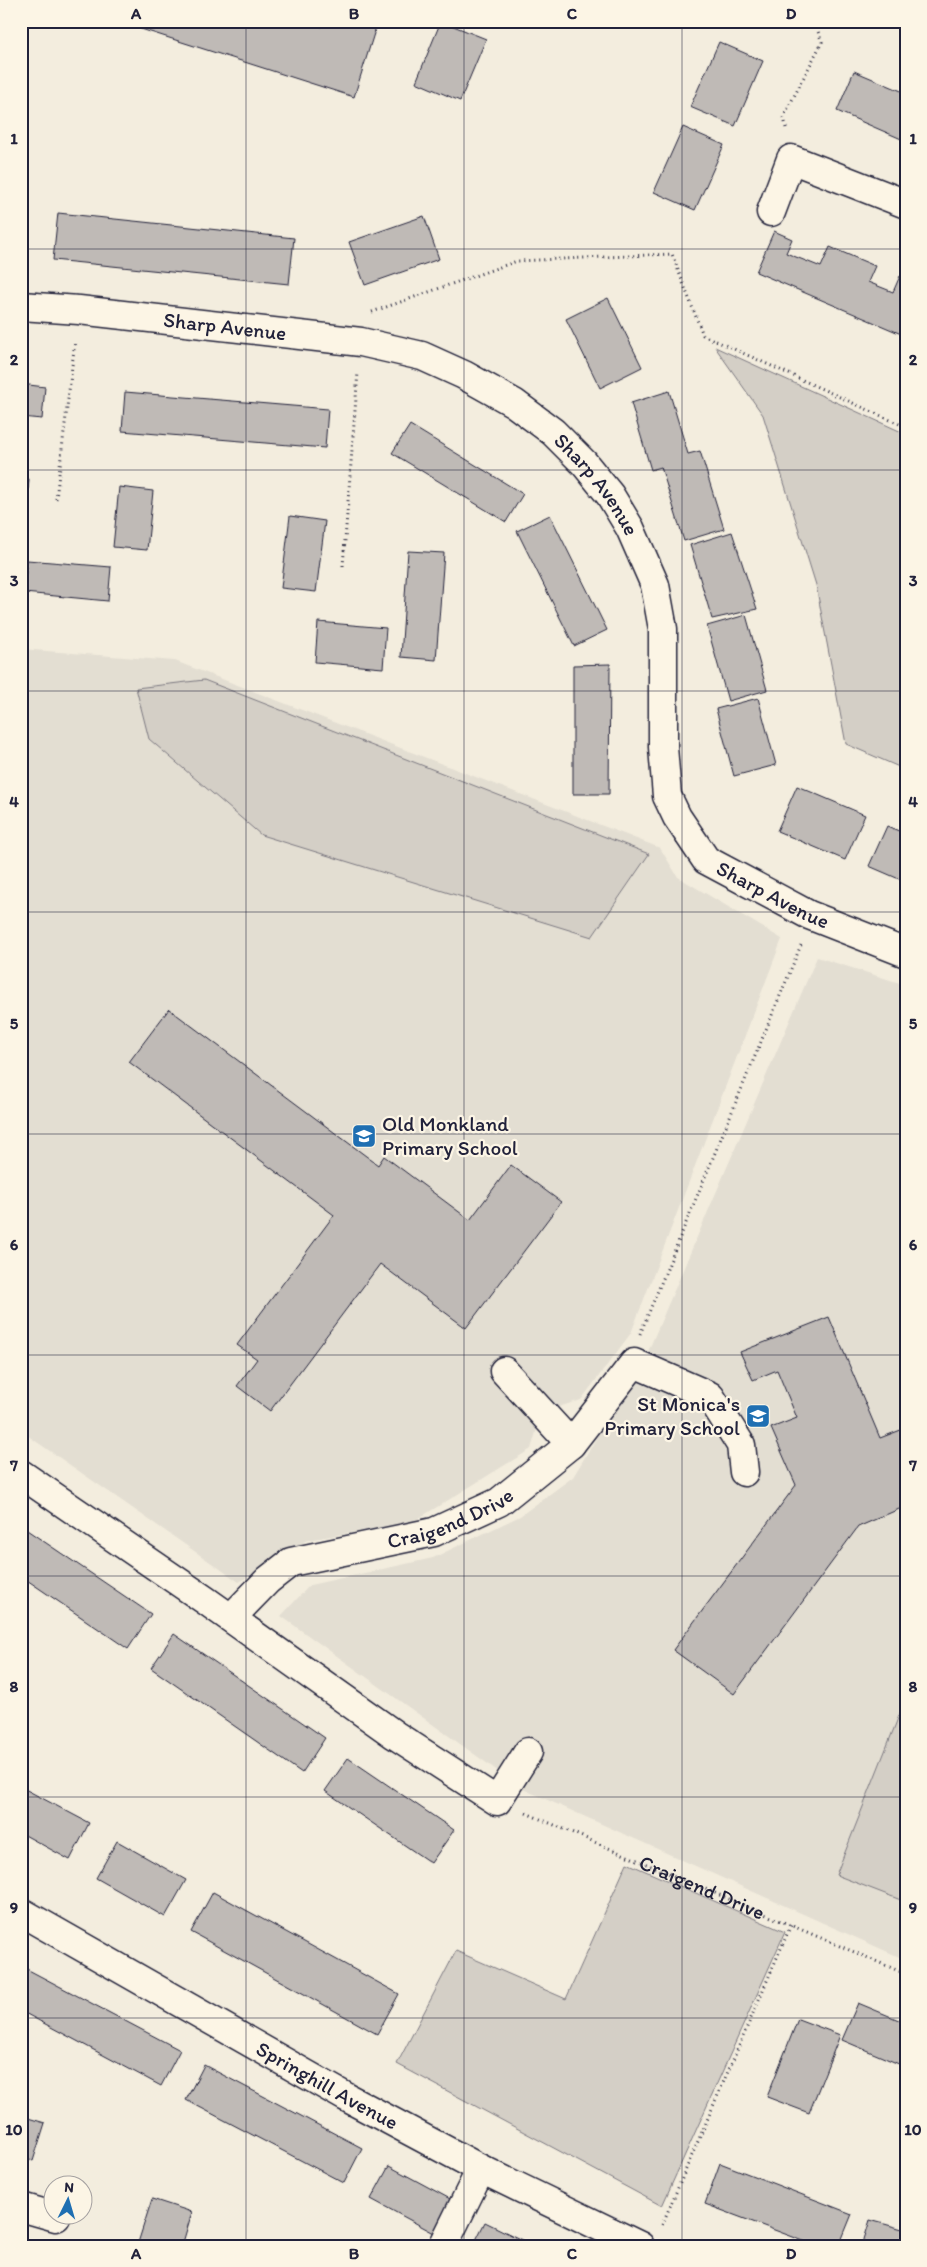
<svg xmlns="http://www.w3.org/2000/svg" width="927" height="2267" font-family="Itim,sans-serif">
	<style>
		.built { fill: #e3ded2 }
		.green { fill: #d4cfc6; stroke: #7b7880 }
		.building { fill: #bfbab6; stroke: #22223b }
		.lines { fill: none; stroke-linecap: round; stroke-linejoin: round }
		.minor-casing { stroke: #22223b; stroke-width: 31 }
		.path { stroke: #22223b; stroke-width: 3; stroke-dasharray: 1 4; stroke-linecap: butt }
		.minor { stroke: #fcf5e5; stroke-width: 28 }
		.grid { fill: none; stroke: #22223b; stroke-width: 1; stroke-opacity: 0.55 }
		.labels { text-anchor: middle; stroke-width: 4.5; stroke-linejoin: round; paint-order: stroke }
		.street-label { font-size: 21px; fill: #22223b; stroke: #fcf5e5 }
		.poi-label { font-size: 21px; fill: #22223b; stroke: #fcf5e5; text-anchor: start }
		.neatline { fill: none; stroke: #22223b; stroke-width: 2 }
		.grid-label { font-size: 16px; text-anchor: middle; font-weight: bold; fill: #22223b }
	</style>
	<rect width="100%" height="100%" fill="#f3edde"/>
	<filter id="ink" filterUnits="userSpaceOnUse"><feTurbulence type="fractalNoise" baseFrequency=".02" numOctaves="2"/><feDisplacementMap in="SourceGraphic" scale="10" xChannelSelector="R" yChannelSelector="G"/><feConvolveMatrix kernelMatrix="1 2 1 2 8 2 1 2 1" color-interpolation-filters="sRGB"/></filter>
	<g filter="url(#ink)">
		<path class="built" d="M21,649L175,661L660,848L678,877L782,939L631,1333L581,1400L542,1412L531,1449L411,1523L307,1540L239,1582L21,1431Z
			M817,957L906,985V1960L523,1789L281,1616L310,1585L433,1558L520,1516L573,1477L647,1354Z"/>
		<path class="green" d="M715,347L906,434V770L846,744L816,585L763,415Z
			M204,680L649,854L592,937L261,835L149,739L136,688Z
			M906,1698V1902L836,1875Z
			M627,1863L785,1932L662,2206L397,2064L456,1951L566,1999Z"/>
		<path class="building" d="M116,21H307L322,27L324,21H357L376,27L354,97Z
			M441,21L486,39L460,101L416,82Z
			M719,42L763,61L735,126L690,107Z
			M854,71L906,93V141L837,111Z
			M683,127L724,145L695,210L654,192Z
			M58,213L294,238L289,284L53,260Z
			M424,216L439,259L365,285L349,242Z
			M774,231L792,239L786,253L821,267L830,247L875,266L868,282L893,292L900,276L906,278V336L756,272Z
			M608,298L642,367L600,388L566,319Z
			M21,384L45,387L42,419L21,417Z
			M669,391L688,454L700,451L724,529L684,541L661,467L651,470L631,403Z
			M125,392L328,409L325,448L122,431Z
			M410,425L523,494L506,522L392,453Z
			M21,478L29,479L24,541L21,540Z
			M119,487L153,491L147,550L113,547Z
			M550,515L607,630L574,646L517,531Z
			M290,516L325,521L316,592L281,588Z
			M732,532L757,609L712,619L690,545Z
			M408,551L444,553L436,660L401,657Z
			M27,560L111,567L108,601L24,593Z
			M746,615L767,690L728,701L707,626Z
			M318,622L386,628L383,668L315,662Z
			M610,664L609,794H573V665Z
			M758,698L776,765L734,776L716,709Z
			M797,786L865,815L845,860L777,831Z
			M887,826L906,834V882L869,866Z
			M169,1009L378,1165L384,1156L470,1220L511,1165L561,1202L466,1328L380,1264L270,1411L237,1386L257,1359L237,1345L334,1215L129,1062Z
			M829,1317L880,1438L906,1428V1506L858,1527L734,1694L673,1650L796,1485L771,1428L797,1418L777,1370L753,1380L740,1352Z
			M21,1526L151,1614L128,1649L21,1576Z
			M174,1634L325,1738L302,1773L151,1668Z
			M348,1758L454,1830L431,1863L325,1791Z
			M21,1787L89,1823L70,1860L21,1833Z
			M117,1841L186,1880L165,1917L96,1878Z
			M213,1892L399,1994L377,2034L191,1932Z
			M21,1966L180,2050L161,2086L21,2011Z
			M858,2003L906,2023V2067L842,2040Z
			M798,2019L840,2035L809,2113L767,2097Z
			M204,2065L362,2148L344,2183L186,2100Z
			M21,2116L45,2123L33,2161L21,2157Z
			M720,2163L852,2214L839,2246H817L705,2204Z
			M389,2166L452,2200L434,2233L371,2199Z
			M152,2199L192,2212L182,2246H137Z
			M870,2220L906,2230V2246H862Z
			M485,2222L534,2246H473Z"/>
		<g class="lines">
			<defs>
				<g id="minor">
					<path d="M771,212L791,159L906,204"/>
					<path id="s2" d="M21,306L79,310L361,342L422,356L464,375L514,403L553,432L584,463L610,495L630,528L655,585L663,629V747L667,796L677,817L706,860L809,915L906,953"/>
					<path d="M504,1371L571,1444"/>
					<path d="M21,1474L205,1600L395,1735L497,1801L528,1752"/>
					<path id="s3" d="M231,1618L268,1580L291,1562L434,1532L499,1502L571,1444L634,1363L710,1396L741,1445L744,1472"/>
					<path id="s4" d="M21,1912L346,2097L481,2169L640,2246"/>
					<path d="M21,2207L56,2217"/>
					<path d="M443,2246L481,2169"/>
				</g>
			</defs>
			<use href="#minor" class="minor-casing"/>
			<g class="path">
				<path d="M786,128L784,116L822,42L814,21"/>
				<path d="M372,312L517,261L672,254L703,335L906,427"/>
				<path d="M56,499L75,341"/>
				<path d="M343,566L358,372"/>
				<path d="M640,1334L801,945"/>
				<path id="s1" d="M526,1813L906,1974"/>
				<path d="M662,2225L791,1925"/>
			</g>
			<use href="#minor" class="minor"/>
		</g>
	</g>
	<path class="grid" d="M246,21V2246M464,21V2246M682,21V2246M21,249H906M21,470H906M21,691H906M21,912H906M21,1134H906M21,1355H906M21,1576H906M21,1797H906M21,2018H906"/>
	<defs>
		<symbol id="school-square" viewBox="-11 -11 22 22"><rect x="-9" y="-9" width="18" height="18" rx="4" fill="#1f6fb2" stroke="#fcf5e5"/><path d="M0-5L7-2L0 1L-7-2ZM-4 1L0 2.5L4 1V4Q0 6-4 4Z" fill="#fff"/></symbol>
	</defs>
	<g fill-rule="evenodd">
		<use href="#school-square" x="350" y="1122" width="28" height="28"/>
		<use href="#school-square" x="744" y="1402" width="28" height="28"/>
	</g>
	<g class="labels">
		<g class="street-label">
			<text dy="7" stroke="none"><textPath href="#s2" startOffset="205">Sharp Avenue</textPath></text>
			<text dy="7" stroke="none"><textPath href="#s2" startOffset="625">Sharp Avenue</textPath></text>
			<text dy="7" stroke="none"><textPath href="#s2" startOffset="1105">Sharp Avenue</textPath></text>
			<text dy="7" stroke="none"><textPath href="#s3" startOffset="248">Craigend Drive</textPath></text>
			<text dy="7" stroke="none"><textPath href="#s1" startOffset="191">Craigend Drive</textPath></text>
			<text dy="7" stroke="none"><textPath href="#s4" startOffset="352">Springhill Avenue</textPath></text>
		</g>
		<g class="poi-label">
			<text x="382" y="1131">Old Monkland<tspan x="382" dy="24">Primary School</tspan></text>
			<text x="740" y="1411" text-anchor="end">St Monica's<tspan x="740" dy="24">Primary School</tspan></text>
		</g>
	</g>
	<rect width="927" height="2267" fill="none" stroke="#fcf5e5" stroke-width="55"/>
	<g transform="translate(68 2200) rotate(5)"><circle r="24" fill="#fcf5e5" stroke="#a5a1a1"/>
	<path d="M0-4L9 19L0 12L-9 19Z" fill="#1f6fb2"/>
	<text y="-8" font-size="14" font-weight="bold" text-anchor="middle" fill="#22223b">N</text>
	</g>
	<rect x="28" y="28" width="872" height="2212" class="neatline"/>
	<g class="grid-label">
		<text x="136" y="19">A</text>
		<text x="354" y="19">B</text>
		<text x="572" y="19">C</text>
		<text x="791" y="19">D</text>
		<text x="14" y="144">1</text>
		<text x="913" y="144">1</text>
		<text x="14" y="365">2</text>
		<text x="913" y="365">2</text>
		<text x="14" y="586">3</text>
		<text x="913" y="586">3</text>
		<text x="14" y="807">4</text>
		<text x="913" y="807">4</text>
		<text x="14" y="1029">5</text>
		<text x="913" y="1029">5</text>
		<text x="14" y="1250">6</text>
		<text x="913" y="1250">6</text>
		<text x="14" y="1471">7</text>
		<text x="913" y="1471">7</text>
		<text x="14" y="1692">8</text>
		<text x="913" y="1692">8</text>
		<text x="14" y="1913">9</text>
		<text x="913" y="1913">9</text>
		<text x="14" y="2135">10</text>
		<text x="913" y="2135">10</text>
		<text x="136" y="2259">A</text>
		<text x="354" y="2259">B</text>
		<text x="572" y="2259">C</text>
		<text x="791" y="2259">D</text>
	</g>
</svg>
